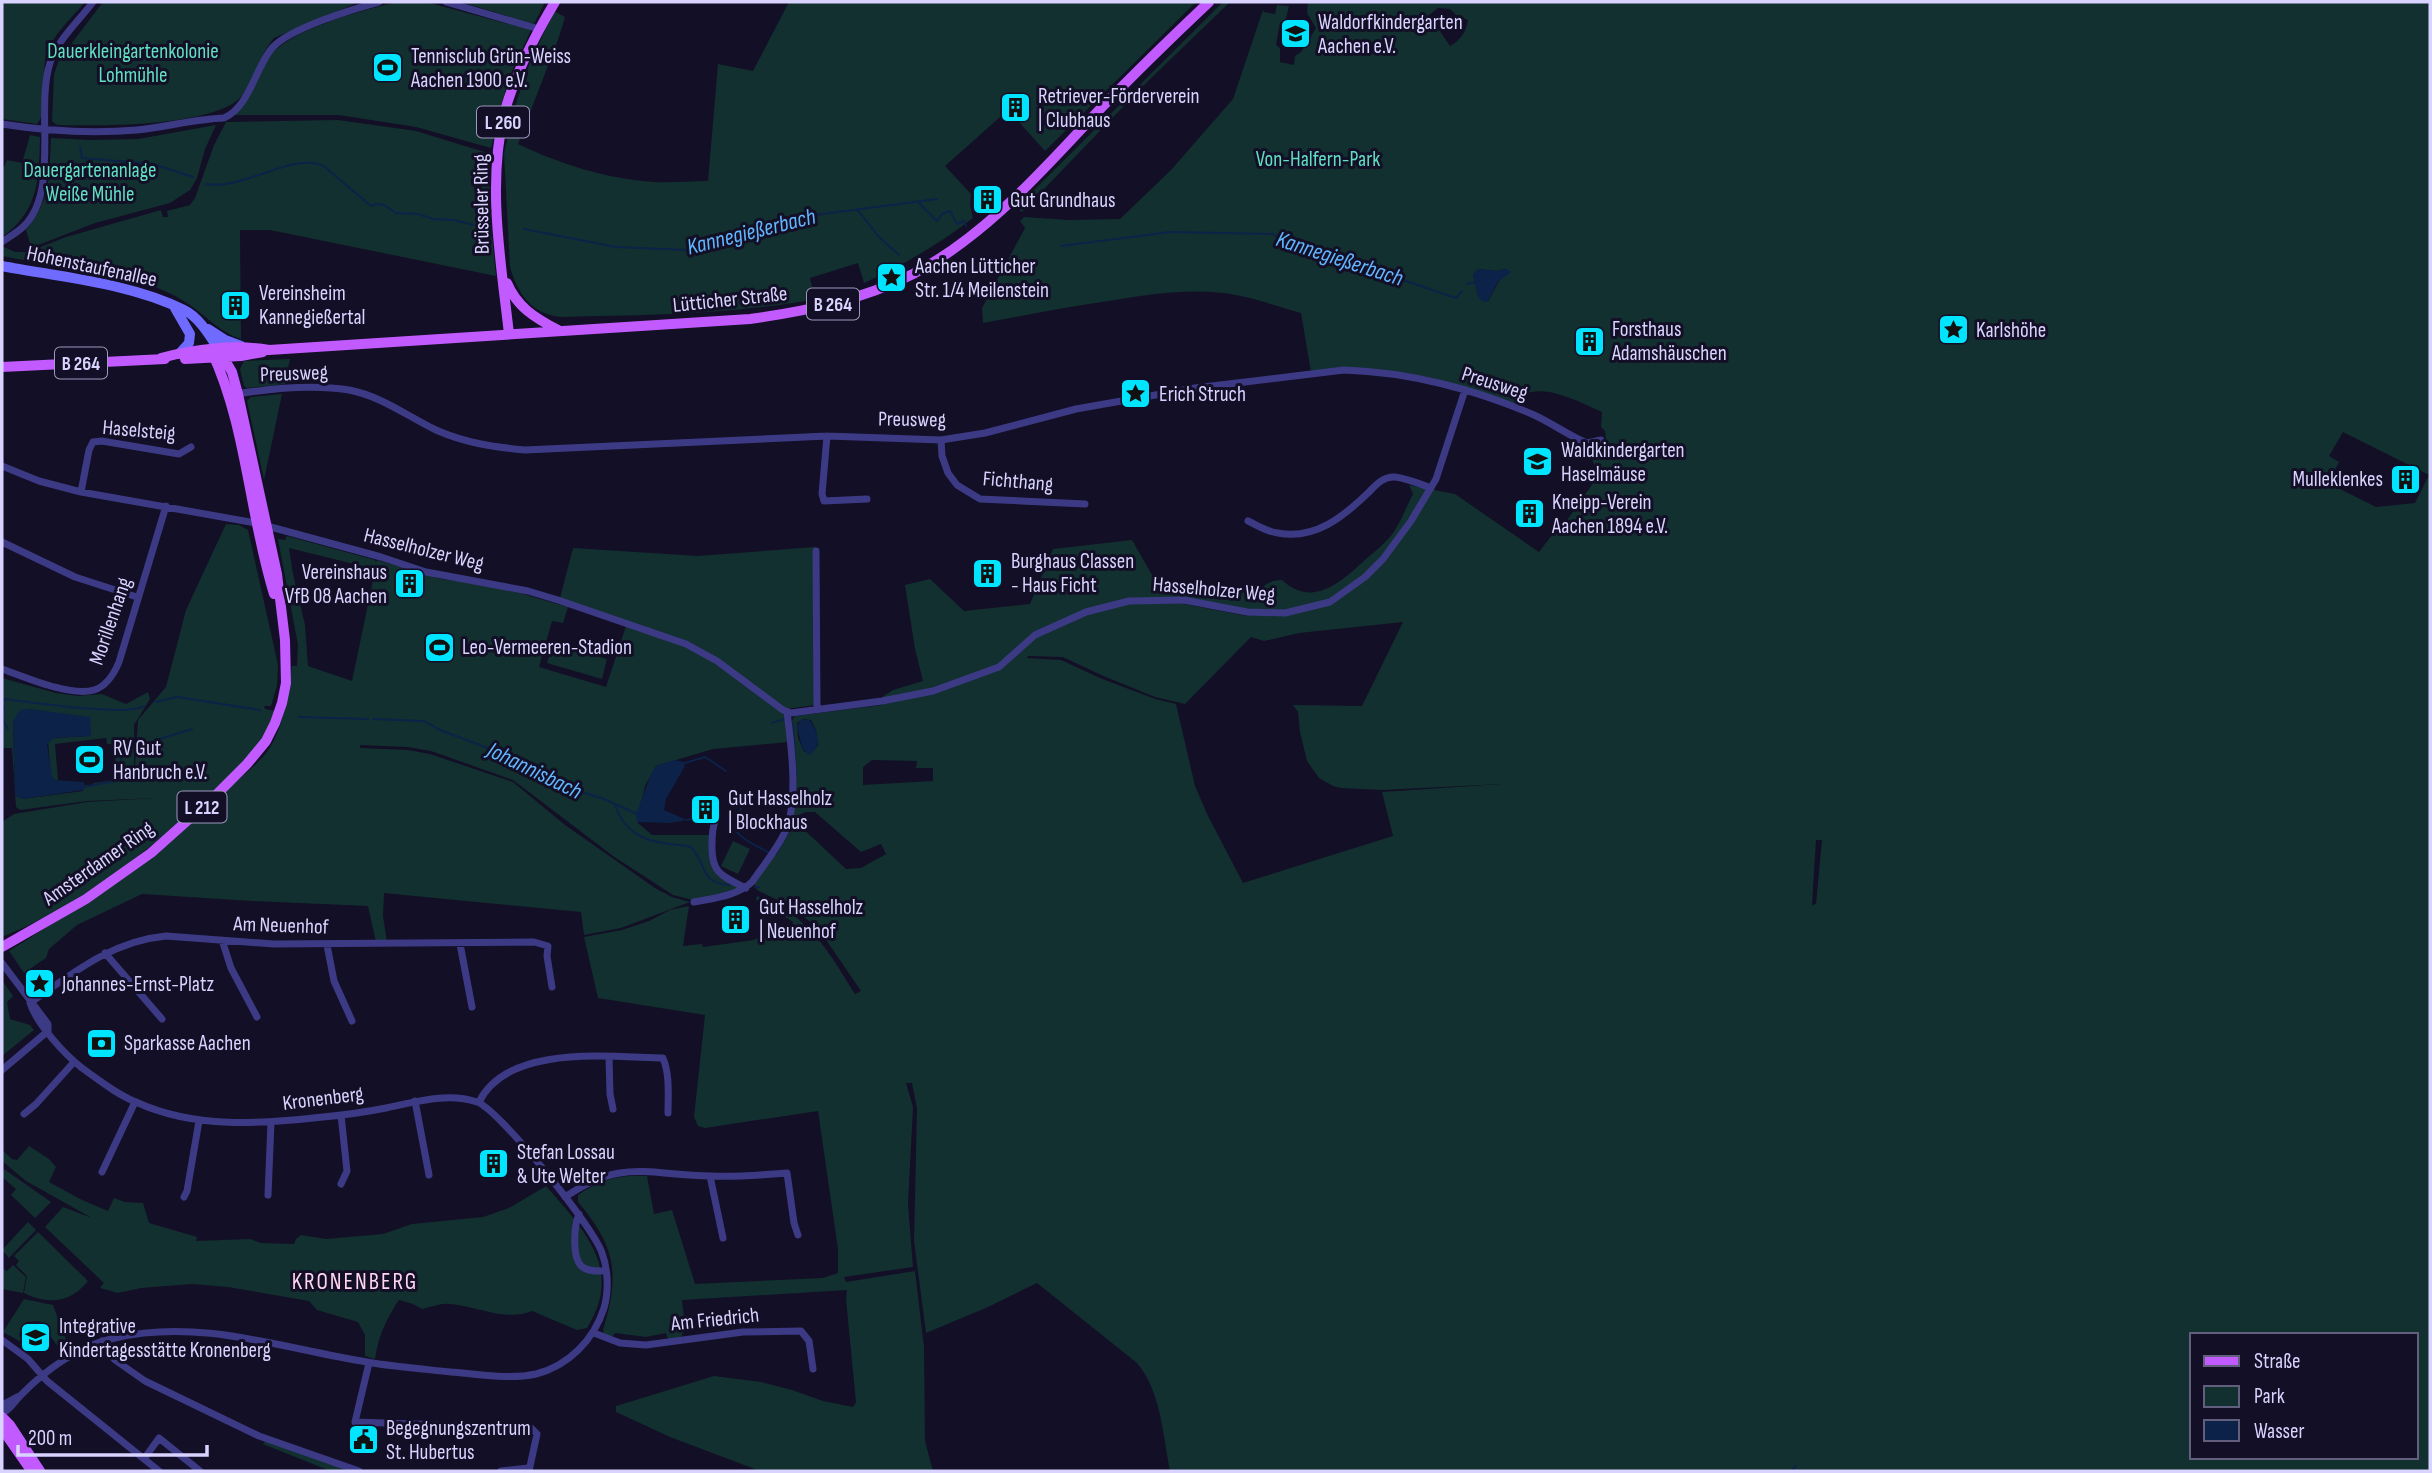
<svg xmlns="http://www.w3.org/2000/svg" width="2432" height="1473" font-family="'Sofia Sans Condensed',sans-serif">
	<style>
		.green { fill: #12302f; fill-rule: evenodd }
		.water { fill: #0c2248 }
		.lines { fill: none; stroke-linecap: round; stroke-linejoin: round }
		.stream { stroke: #0c2248; stroke-width: 2 }
		.minor { stroke: #3d3a85; stroke-width: 7 }
		.secondary { stroke: #6f6bff; stroke-width: 10 }
		.primary { stroke: #c25bff; stroke-width: 10 }
		.labels { text-anchor: middle; stroke-width: 6; stroke-linejoin: round; paint-order: stroke }
		.shield { fill: #130f26; stroke: #9e99be; stroke-width: 2 }
		.shield-label { font-size: 19px; font-weight: bold; fill: #d9d4ff }
		.poi-label { font-size: 21px; fill: #d9d4ff; stroke: #130f26; text-anchor: start }
		.park-label { font-size: 21px; fill: #5fe0c0; stroke: #130f26 }
		.street-label { font-size: 21px; fill: #d9d4ff; stroke: #130f26 }
		.water-label { font-size: 23px; font-style: italic; fill: #62b6ff; stroke: #130f26 }
		.neighbourhood-label { font-size: 23px; letter-spacing: 2px; fill: #ffd6f0; stroke: #130f26 }
	</style>
	<rect width="100%" height="100%" fill="#130f26"/>
	<path class="green" d="M2,2H85C72,18 48,39 45,60C43,76 48,113 37,124L2,119Z
		M103,2H359L274,38C258,56 256,81 240,98C210,127 99,126 57,125L52,121L54,74L59,60Z
		M397,2H426L531,30L508,80L491,148L416,127L339,115H233C245,96 255,73 270,56C291,29 363,10 397,2Z
		M461,2H545L534,24Z
		M789,2H1196L1045,151L1008,110L945,166L971,194L970,205L973,218C938,245 903,265 864,283L858,263L810,278L815,299C731,315 645,315 561,317C531,314 518,294 510,267L504,153L517,100L529,65L554,11L565,17L559,37L518,144C560,164 607,179 654,182C671,183 690,181 708,181L718,64L753,71Z
		M1223,2H1230L1144,85L1022,212L1016,208Z
		M1308,2H2430V1471H1170C1163,1436 1161,1391 1137,1363L1037,1283L988,1307L926,1333L914,1241L917,1109L912,1083H906L913,1107L908,1204L913,1267L844,1277L846,1282L915,1271L924,1347L925,1441L933,1471H760L670,1437L616,1412V1406L714,1376L761,1382L792,1390L823,1401L853,1407L856,1402L846,1299L847,1290L682,1300L685,1328L681,1337L668,1339L666,1333L646,1337L615,1333L612,1337L604,1334L603,1330C620,1274 616,1247 578,1202V1195C599,1180 620,1174 647,1176L654,1214L672,1210L695,1284L823,1278L838,1273V1249L818,1111L705,1128L698,1126L694,1117L705,1015L598,998L584,937L622,930L649,921L670,910L689,906L683,946L702,944L703,947L754,940L759,937L772,936L792,928L793,922L769,906L756,900L757,896C809,915 827,949 855,994L861,991L818,928L790,906L757,890L754,883L782,844L792,826L797,823L846,869L861,868L886,854L881,844L861,852L815,812H806L794,817L793,821L791,725L793,718L796,716L882,705V697L893,690L923,681L915,649L905,585L930,579L964,611L1030,604L1053,549L1132,540L1156,582C1183,588 1224,594 1252,591C1265,590 1264,580 1282,580C1313,609 1342,581 1366,559C1374,552 1383,545 1390,537C1400,525 1406,507 1413,494L1409,485L1455,494L1539,552L1555,531L1563,526L1598,476L1589,450L1590,447L1606,439L1605,431L1601,427L1602,412C1578,402 1537,378 1516,401L1517,404C1446,380 1387,361 1311,372L1301,313C1275,306 1250,296 1223,293C1187,289 1151,294 1115,300C1071,306 1027,315 983,323L982,308L1025,228L1020,221L1024,217L1069,220L1120,219L1171,170L1233,99L1263,10L1264,12L1275,14L1277,5L1289,6L1285,23L1280,22L1276,45L1280,48V62L1294,65L1295,56L1301,52L1316,28L1307,13ZM1438,8L1450,9L1456,15L1468,20C1466,32 1461,40 1450,46L1429,15ZM1478,269L1496,271L1506,269L1488,301L1478,296L1473,275ZM2343,432L2429,475L2415,503L2376,507L2328,483L2339,462L2329,456ZM1129,598L1247,610V616L1184,604L1130,602L1087,614ZM1403,622L1362,706L1293,705L1298,712L1300,732L1307,761L1319,778L1333,786L1341,788L1382,790L1502,784L1382,792L1393,836L1243,883L1208,816L1195,786L1176,704L1155,699L1100,678L1061,660L1027,658L1028,656L1063,657L1101,675L1155,697L1185,704L1251,637L1264,641L1299,633ZM804,719L811,720L816,730L818,746L804,752L798,738L797,723ZM872,760L917,761L916,768H933V781L863,785V767ZM1816,840H1822L1816,904L1812,905ZM2192,1335H2416V1457H2192Z
		M338,120L416,131L491,154C487,195 492,236 496,276L270,230H240L241,339C222,333 210,320 194,308C179,297 163,289 144,283L2,256V248L4,247L15,252H28L66,237L161,210L163,217H168L167,211L190,205L195,198L214,145L226,122Z
		M216,125L205,149L197,178L190,190L170,203L95,223L33,247L30,244L26,230C51,199 49,177 51,138L90,140L138,139Z
		M30,135L40,137C39,179 39,211 2,237V167H4L7,160L22,163Z
		M290,359L285,384L247,388L244,386L240,369L244,361Z
		M282,394L264,480L247,401L251,397Z
		M226,524L239,525L248,530L278,665L277,686L271,706H264L265,709L276,711C271,721 267,731 261,740C245,766 220,786 197,806C137,860 78,906 2,937V822L14,814L87,802L156,798L87,801L20,810L16,807L12,748H2V678L56,693L78,696L102,694L126,704L148,692L150,699L134,725V782L138,720L166,687L186,610ZM29,709L90,718V736L54,738L48,741L51,776L55,780H58L55,744L106,738L107,744H115L116,780L93,783V785H84V782L83,791L22,799L15,795L13,721Z
		M287,536L375,560L376,563L377,560L441,579L495,586L568,607L563,623L552,621L539,667L606,687L626,626L669,640L712,659L780,710L785,715L789,742L713,749L656,766L645,786L637,822L652,835H709L711,862L739,889L693,900L673,895L613,856L513,780L431,751L408,747L360,745V748L408,750L430,754L513,782L565,825L655,888L672,897L690,902L621,928L584,935L581,912L384,893L383,916L387,942H376L368,906L252,901L142,894L77,925L49,949L46,958L24,973L9,951C85,904 158,853 224,792C237,780 255,767 267,752C283,731 289,692 292,666H297L298,645L278,539L285,540ZM289,548L374,569L376,566L352,681L308,666L305,625L293,574Z
		M815,547V705L786,709L711,654L560,598L573,548L698,556Z
		M553,644L607,659L602,679L547,663Z
		M733,841L750,849L738,874L721,866Z
		M2,980L13,996L7,1002L10,1019L30,1025L34,1030L2,1056Z
		M29,1146L49,1159L56,1167L49,1182L80,1199L108,1211L114,1198L125,1202L143,1203L149,1223L197,1237L196,1241L250,1239L261,1243L294,1244L296,1239L301,1235L326,1239L383,1234L412,1224L483,1217L509,1208L546,1186C584,1230 624,1269 587,1328L577,1330L532,1311C505,1322 477,1306 450,1304C441,1303 431,1307 422,1309L413,1304L399,1300C386,1319 378,1337 375,1359L365,1356V1335L358,1322L317,1310L309,1301L228,1287L192,1284L141,1288L118,1293L100,1288L104,1283L45,1227L63,1207L92,1218L26,1181L2,1161V1150L12,1159L17,1160Z
		M4,1169L51,1202L35,1218L11,1195L16,1189L2,1177Z
		M28,1222L36,1230L9,1258L2,1250Z
		M38,1232L88,1281C70,1303 49,1305 24,1293L27,1276L16,1265L19,1261L14,1256Z
		M13,1265L26,1277L23,1293L2,1289V1268L7,1271Z
		M24,1299L53,1305L69,1348L62,1352L39,1321L26,1322L19,1334L23,1343L3,1332Z
		M266,1440L352,1471L328,1470L263,1444Z"/>
	<path class="water" d="M1478,269L1496,271L1506,269L1511,272L1498,282L1487,302L1482,301L1478,296L1473,275Z
		M29,709L90,717L91,736L54,738L47,744L52,777L55,780L84,782V790L22,799L15,795L13,721L20,710Z
		M808,719C818,728 823,748 809,755L802,748L797,726L800,721Z
		M674,760L684,762L685,766L666,799L664,810L687,820L670,823L637,822L636,814L652,772L656,766Z"/>
	<g class="lines">
		<path class="stream" d="M80,146L82,158L153,164L193,177
			M206,184C244,191 294,150 325,167L371,206L376,204L384,205L396,213L418,214L433,219L454,220L473,225
			M918,202L937,221L942,214L950,211L957,224L964,221L966,226
			M857,209L879,237L899,255
			M524,229L616,247L687,250L815,215L937,199
			M1061,246L1170,232L1272,234L1293,242L1310,244L1338,258L1456,298L1462,291
			M1467,284L1476,282
			M4,701L5,699C29,702 128,717 144,706
			M156,702L177,697L260,710
			M4,706L2,718L8,729
			M299,717L368,719
			M373,719L424,721L440,730L520,760L534,768L551,782L604,799L637,814
			M772,723L784,719
			M793,724L796,776
			M137,746L192,729
			M685,763L705,757L726,771
			M83,787L121,780V751L131,748
			M735,788L745,797L735,825V830C745,842 758,846 771,854
			M615,805C624,831 642,841 669,844C677,845 684,845 691,847C708,865 699,883 730,885
			M687,820L698,817V815
			M776,854L791,828
			M755,887H759
			M1791,1471L1796,1466"/>
		<path class="minor" d="M446,2L539,29
			M2,124C46,131 92,134 137,130C166,127 195,119 224,118C250,107 256,65 273,47C291,28 353,9 379,2
			M2,242C9,237 18,232 24,226C60,190 35,110 50,63C58,39 78,22 93,2
			M237,394C273,388 312,384 349,390C381,396 407,416 436,430C465,443 494,447 525,450L827,436L941,440L985,433L1076,409L1195,388L1344,370C1408,372 1475,389 1534,415C1552,423 1569,436 1587,443L1601,440
			M827,436L822,494L824,501L867,499
			M941,440L942,456L948,473L957,485L980,499L1085,504
			M2,466L39,481L81,492L256,523L381,557L426,572L528,591L558,600L686,644L717,661L783,710L791,713L882,701L933,691L999,667L1035,635L1086,612L1129,601L1184,600L1247,612L1285,613L1330,602L1365,577L1383,559L1411,521L1436,479L1465,390
			M81,492L89,450L93,442L102,441L179,454L191,447
			M1248,521C1257,525 1267,532 1278,533C1315,540 1343,517 1368,493C1375,486 1383,476 1395,477C1406,478 1420,484 1431,488
			M2,542L75,577L137,597
			M816,551L817,708
			M2,669C25,677 70,697 94,690C107,686 114,674 119,662L166,506
			M715,821C712,829 712,836 712,844C711,873 721,876 746,888
			M694,902C714,898 737,896 752,882C763,866 777,849 785,832C799,803 791,743 787,712
			M222,940L231,968L257,1017
			M460,944L472,1007
			M327,945L334,981L352,1021
			M105,953L162,1019
			M2,963L48,1024V1031
			M30,1003C73,973 112,941 166,936L274,944L534,942L548,946L547,956L552,987
			M609,1057L610,1094L613,1109
			M2,1070L48,1031
			M415,1101L429,1175
			M479,1102C508,1044 609,1057 663,1058C670,1075 668,1095 668,1113
			M24,1114L36,1104L74,1062
			M341,1115L347,1171L341,1184
			M102,1172L135,1102
			M710,1176L723,1238
			M268,1195L271,1122
			M184,1197L187,1191L199,1121
			M565,1197C622,1158 648,1175 711,1176C736,1177 762,1175 787,1173L794,1223L798,1235
			M579,1214C574,1226 571,1261 584,1268C590,1272 599,1271 606,1271
			M594,1333L620,1343L646,1345L743,1332L801,1331L809,1341L813,1369
			M2,1340L28,1359L47,1381L159,1471
			M102,1341L106,1349L115,1360L145,1381L259,1436L359,1471
			M369,1363L355,1422L531,1428L537,1434L529,1471
			M2,1405L17,1397
			M2,1412L6,1411C12,1407 15,1401 20,1396C45,1370 80,1345 115,1338C200,1318 285,1349 367,1362C395,1367 423,1369 451,1372C479,1374 508,1380 536,1374C568,1366 594,1340 604,1308C609,1291 608,1269 602,1253C594,1228 499,1109 477,1102C447,1092 416,1102 386,1108C366,1112 344,1115 323,1117C261,1124 194,1129 136,1102C116,1094 99,1080 82,1068C64,1054 37,1024 30,1003
			M144,1459L159,1438L200,1471
			M501,1471L529,1468"/>
		<path class="secondary" d="M2,266C60,277 130,283 184,310C199,317 210,336 219,350
			M175,308L190,334L189,343L179,354
			M208,329L225,340L241,346"/>
		<path class="primary" d="M507,283C517,307 535,318 558,330
			M509,334C501,262 487,186 504,114C515,74 534,37 555,2
			M211,350C247,426 249,514 274,594
			M161,358C194,349 235,344 269,350L750,319C807,311 862,300 913,274C989,234 1045,167 1103,106C1137,71 1173,36 1209,2
			M185,359L241,356L263,352
			M2,367L165,359
			M2,947L86,899L151,853L216,795L247,764L266,741L275,723L282,703L286,683L285,640L277,574L238,394L232,372L219,350
			M2,1417L10,1425L40,1471
			M2,1429L30,1469"/>
	</g>
	<defs>
		<symbol id="school-square" viewBox="-11 -11 22 22"><rect x="-9" y="-9" width="18" height="18" rx="4" fill="#00e5ff" stroke="#130f26"/><path d="M0-5L7-2L0 1L-7-2ZM-4 1L0 2.5L4 1V4Q0 6-4 4Z" fill="#111"/></symbol>
		<symbol id="stadium-square" viewBox="-11 -11 22 22"><rect x="-9" y="-9" width="18" height="18" rx="4" fill="#00e5ff" stroke="#130f26"/><path d="M0-5a6.5 5 0 1 0 0 10a6.5 5 0 1 0 0-10ZM-3.5-1.8h7v3.6h-7Z" fill="#111"/></symbol>
		<symbol id="building-square" viewBox="-11 -11 22 22"><rect x="-9" y="-9" width="18" height="18" rx="4" fill="#00e5ff" stroke="#130f26"/><path d="M-4-6H4V6H1V3H-1V6H-4ZM-2.5-4.3h1.7v1.8h-1.7ZM.8-4.3h1.7v1.8H.8ZM-2.5-1h1.7V.8h-1.7ZM.8-1h1.7V.8H.8Z" fill="#111"/></symbol>
		<symbol id="sight-square" viewBox="-11 -11 22 22"><rect x="-9" y="-9" width="18" height="18" rx="4" fill="#00e5ff" stroke="#130f26"/><path d="M0-6L1.8-2.2L6-1.7L2.9 1.2L3.7 5.4L0 3.3L-3.7 5.4L-2.9 1.2L-6-1.7L-1.8-2.2Z" fill="#111"/></symbol>
		<symbol id="bank-square" viewBox="-11 -11 22 22"><rect x="-9" y="-9" width="18" height="18" rx="4" fill="#00e5ff" stroke="#130f26"/><path d="M-6-4H6V4H-6ZM0-2.3a2.3 2.3 0 1 0 0 4.6a2.3 2.3 0 1 0 0-4.6Z" fill="#111"/></symbol>
		<symbol id="civic-square" viewBox="-11 -11 22 22"><rect x="-9" y="-9" width="18" height="18" rx="4" fill="#00e5ff" stroke="#130f26"/><path d="M-.6-6.5H3V-4.5H.6V-3L4-1V1h2V6H-6V1h2V-1L-.6-3ZM-1.2 2.5V6h2.4V2.5Z" fill="#111"/></symbol>
	</defs>
	<g fill-rule="evenodd">
		<use href="#school-square" x="1278" y="16" width="35" height="35"/>
		<use href="#stadium-square" x="370" y="50" width="35" height="35"/>
		<use href="#building-square" x="998" y="90" width="35" height="35"/>
		<use href="#building-square" x="970" y="182" width="35" height="35"/>
		<use href="#sight-square" x="874" y="260" width="35" height="35"/>
		<use href="#building-square" x="218" y="288" width="35" height="35"/>
		<use href="#sight-square" x="1936" y="312" width="35" height="35"/>
		<use href="#building-square" x="1572" y="324" width="35" height="35"/>
		<use href="#sight-square" x="1118" y="376" width="35" height="35"/>
		<use href="#school-square" x="1520" y="444" width="35" height="35"/>
		<use href="#building-square" x="2388" y="462" width="35" height="35"/>
		<use href="#building-square" x="1512" y="496" width="35" height="35"/>
		<use href="#building-square" x="970" y="556" width="35" height="35"/>
		<use href="#building-square" x="392" y="566" width="35" height="35"/>
		<use href="#stadium-square" x="422" y="630" width="35" height="35"/>
		<use href="#stadium-square" x="72" y="742" width="35" height="35"/>
		<use href="#building-square" x="688" y="792" width="35" height="35"/>
		<use href="#building-square" x="718" y="902" width="35" height="35"/>
		<use href="#sight-square" x="22" y="966" width="35" height="35"/>
		<use href="#bank-square" x="84" y="1026" width="35" height="35"/>
		<use href="#building-square" x="476" y="1146" width="35" height="35"/>
		<use href="#school-square" x="18" y="1320" width="35" height="35"/>
		<use href="#civic-square" x="346" y="1422" width="35" height="35"/>
	</g>
	<g class="labels">
		<g class="shield">
			<rect x="477" y="106.5" width="52" height="31" rx="5"/>
			<rect x="807" y="288.5" width="52" height="31" rx="5"/>
			<rect x="55" y="347.5" width="52" height="31" rx="5"/>
			<rect x="177.5" y="791.5" width="49" height="31" rx="5"/>
		</g>
		<g class="shield-label">
			<text x="503" y="129">L 260</text>
			<text x="833" y="311">B 264</text>
			<text x="81" y="370">B 264</text>
			<text x="202" y="814">L 212</text>
		</g>
		<g class="poi-label">
			<text x="1318" y="29">Waldorfkindergarten<tspan x="1318" dy="24">Aachen e.V.</tspan></text>
			<text x="411" y="63">Tennisclub Grün-Weiss<tspan x="411" dy="24">Aachen 1900 e.V.</tspan></text>
			<text x="1038" y="103">Retriever-Förderverein<tspan x="1038" dy="24">| Clubhaus</tspan></text>
			<text x="1010" y="207">Gut Grundhaus</text>
			<text x="915" y="273">Aachen Lütticher<tspan x="915" dy="24">Str. 1/4 Meilenstein</tspan></text>
			<text x="259" y="300">Vereinsheim<tspan x="259" dy="24">Kannegießertal</tspan></text>
			<text x="1612" y="336">Forsthaus<tspan x="1612" dy="24">Adamshäuschen</tspan></text>
			<text x="1976" y="337">Karlshöhe</text>
			<text x="1159" y="401">Erich Struch</text>
			<text x="1561" y="457">Waldkindergarten<tspan x="1561" dy="24">Haselmäuse</tspan></text>
			<text x="2383" y="486" text-anchor="end">Mulleklenkes</text>
			<text x="1552" y="509">Kneipp-Verein<tspan x="1552" dy="24">Aachen 1894 e.V.</tspan></text>
			<text x="1011" y="568">Burghaus Classen<tspan x="1011" dy="24">- Haus Ficht</tspan></text>
			<text x="387" y="579" text-anchor="end">Vereinshaus<tspan x="387" dy="24">VfB 08 Aachen</tspan></text>
			<text x="462" y="654">Leo-Vermeeren-Stadion</text>
			<text x="113" y="755">RV Gut<tspan x="113" dy="24">Hanbruch e.V.</tspan></text>
			<text x="728" y="805">Gut Hasselholz<tspan x="728" dy="24">| Blockhaus</tspan></text>
			<text x="759" y="914">Gut Hasselholz<tspan x="759" dy="24">| Neuenhof</tspan></text>
			<text x="62" y="991">Johannes-Ernst-Platz</text>
			<text x="124" y="1050">Sparkasse Aachen</text>
			<text x="517" y="1159">Stefan Lossau<tspan x="517" dy="24">&amp; Ute Welter</tspan></text>
			<text x="59" y="1333">Integrative<tspan x="59" dy="24">Kindertagesstätte Kronenberg</tspan></text>
			<text x="386" y="1435">Begegnungszentrum<tspan x="386" dy="24">St. Hubertus</tspan></text>
		</g>
		<g class="park-label">
			<text x="133" y="58">Dauerkleingartenkolonie<tspan x="133" dy="24">Lohmühle</tspan></text>
			<text x="1318" y="166">Von-Halfern-Park</text>
			<text x="90" y="177">Dauergartenanlage<tspan x="90" dy="24">Weiße Mühle</tspan></text>
		</g>
		<g class="street-label">
			<text transform="translate(481 204) rotate(-91)" y="7">Brüsseler Ring</text>
			<text transform="translate(92 266) rotate(12)" y="7">Hohenstaufenallee</text>
			<text transform="translate(730 299) rotate(-6)" y="7">Lütticher Straße</text>
			<text transform="translate(294 373) rotate(-2)" y="7">Preusweg</text>
			<text transform="translate(1495 383) rotate(18)" y="7">Preusweg</text>
			<text transform="translate(912 419) rotate(1)" y="7">Preusweg</text>
			<text transform="translate(139 430) rotate(5)" y="7">Haselsteig</text>
			<text transform="translate(1018 481) rotate(5)" y="7">Fichthang</text>
			<text transform="translate(424 549) rotate(14)" y="7">Hasselholzer Weg</text>
			<text transform="translate(1214 589) rotate(5)" y="7">Hasselholzer Weg</text>
			<text transform="translate(110 621) rotate(-71)" y="7">Morillenhang</text>
			<text transform="translate(98 863) rotate(-35)" y="7">Amsterdamer Ring</text>
			<text transform="translate(281 925) rotate(2)" y="7">Am Neuenhof</text>
			<text transform="translate(323 1098) rotate(-7)" y="7">Kronenberg</text>
			<text transform="translate(715 1319) rotate(-6)" y="7">Am Friedrich</text>
		</g>
		<g class="water-label">
			<text transform="translate(751 231) rotate(-14)" y="8">Kannegießerbach</text>
			<text transform="translate(1340 258) rotate(18)" y="8">Kannegießerbach</text>
			<text transform="translate(535 770) rotate(26)" y="8">Johannisbach</text>
		</g>
		<g class="neighbourhood-label">
			<text x="355" y="1289">KRONENBERG</text>
		</g>
	</g>
	<rect width="2432" height="1473" fill="none" stroke="#d9d4ff" stroke-width="7"/>
	<rect x="2190" y="1333" width="228" height="126" fill="#130f26" stroke="#625e7d" stroke-width="2"/>
	<rect x="2204" y="1356" width="35" height="10" fill="#c25bff" stroke="#625e7d" stroke-width="2"/>
	<text x="2254" y="1368" font-size="21" fill="#d9d4ff">Straße</text>
	<rect x="2204" y="1386" width="35" height="21" fill="#12302f" stroke="#625e7d" stroke-width="2"/>
	<text x="2254" y="1403" font-size="21" fill="#d9d4ff">Park</text>
	<rect x="2204" y="1420" width="35" height="21" fill="#0c2248" stroke="#625e7d" stroke-width="2"/>
	<text x="2254" y="1438" font-size="21" fill="#d9d4ff">Wasser</text>
	<path d="M18 1445v10h189v-10" fill="none" stroke="#d9d4ff" stroke-width="3.5"/>
	<text x="28" y="1445" font-size="21" fill="#d9d4ff" stroke="#130f26" stroke-width="5" paint-order="stroke">200 m</text>
</svg>
